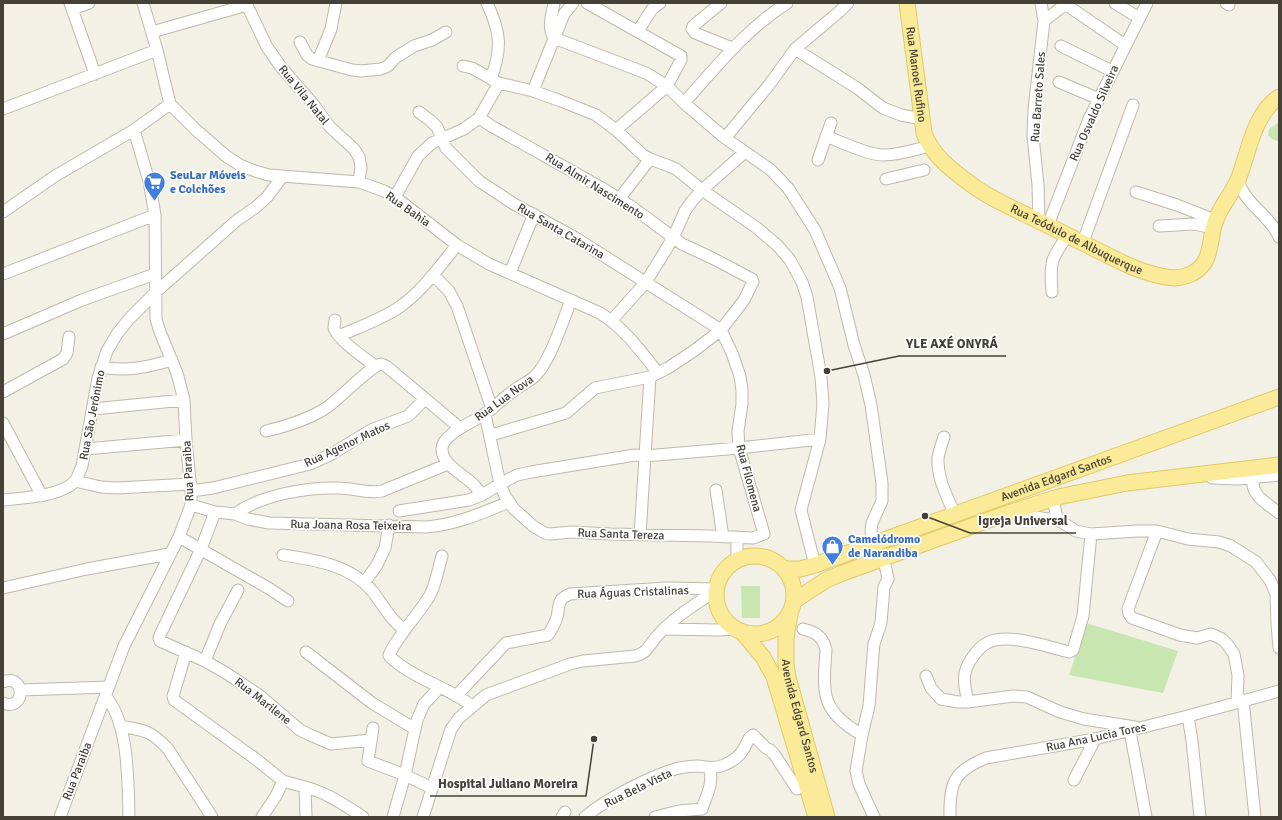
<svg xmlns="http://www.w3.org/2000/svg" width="1282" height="820" font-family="Signika,sans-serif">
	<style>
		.green { fill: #c7e6b0 }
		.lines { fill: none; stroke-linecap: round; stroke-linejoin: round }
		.minor-casing { stroke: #beb9a9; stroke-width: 13 }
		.major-casing { stroke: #e0c967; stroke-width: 17 }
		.minor { stroke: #fff; stroke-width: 11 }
		.major { stroke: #fbea97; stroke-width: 15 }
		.labels { text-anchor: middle; stroke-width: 3.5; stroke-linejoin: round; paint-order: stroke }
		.street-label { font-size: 12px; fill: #454136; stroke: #fff }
		.shop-label { font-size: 12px; font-weight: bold; fill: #366cbe; stroke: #fff; text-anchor: start }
		.leader { fill: none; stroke: #454136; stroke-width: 1.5 }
		.callout-dot { fill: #454136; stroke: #fff; stroke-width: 1.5 }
		.callout-label { font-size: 13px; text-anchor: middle; font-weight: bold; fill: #454136; stroke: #fff; stroke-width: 3.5; stroke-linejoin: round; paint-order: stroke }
	</style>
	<rect width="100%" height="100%" fill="#f3f0e6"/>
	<path class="green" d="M1278,123L1279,140L1277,141L1272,139L1268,135L1269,129Z
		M741,586H760V618H742Z
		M1086,623L1178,651L1163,693L1069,675Z"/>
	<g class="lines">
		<defs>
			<path id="minor" d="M70,3L95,74
				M143,3L157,50L170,104L195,129L226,156L240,165L255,171L269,175L359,182L384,191L395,197L457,245L489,264L600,313C624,328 641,351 658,373
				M246,3L267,47L281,67L313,104L330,127L354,149L359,157L361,167L359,182
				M487,3C501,33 502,48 491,79
				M554,3C552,15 547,27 554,38L646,73L667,86L684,103C717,66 745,30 787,3
				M587,3L681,56V60L667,86L616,130
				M721,3L693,26L692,29L695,33L732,48
				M1115,3L1139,18
				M1226,3L1229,5
				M1065,4L1125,45
				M72,9L89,3
				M1044,21L1067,3
				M638,31L652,9L660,3
				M152,32L247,5
				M300,42L307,55L312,59L352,70L361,71L381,69L388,66L395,58L414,46L432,40L446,32
				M1061,46L1112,71
				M795,49L857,88L883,108L901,115L922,119
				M318,61L331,29L336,3
				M463,66L472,68L499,83L533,91L561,101L596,115L616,130L643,155L650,159L669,166L676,169L702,190L757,228L778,246L790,260L802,282L807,297L821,377L823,403L820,439L801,510L815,565
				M1059,82L1099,99
				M533,91L564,14L573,3
				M684,103L725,138L771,170L788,188L815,230L840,288L854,345L864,375L871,405L882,483V501L872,523L871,531L873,545
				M3,109L157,50
				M419,112L431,121L437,127L446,148L479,181L514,204L574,237L721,330L732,353L740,376L742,390V404L738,431L739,448L764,534L753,538L710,536L611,534L571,532L550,534L545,533L533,526L514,509L505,496L500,484L485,414
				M479,118L493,127L602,188L632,207L682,244L712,258L752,279L753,282L744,300L721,330L695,350L668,368L650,377L595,388L566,413L491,435
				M826,136C841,142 868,155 883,155C899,155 914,150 929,146
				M725,138L769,85L795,49L840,11L848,3
				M818,160L831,123
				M886,179L924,170
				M1238,180C1245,205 1270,215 1279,237
				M1136,192L1177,205L1215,220
				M395,197L418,156L432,143L464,129L479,118L499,83
				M619,199L650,159
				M3,212L55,176L134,130L170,104
				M1039,221L1038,185L1033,136L1034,109L1044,21L1041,3
				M1048,225L1089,119L1147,3
				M1159,226L1194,224L1213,228
				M1083,242L1133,105
				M510,273L534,214
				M3,274L155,215
				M433,275L449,291L457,306L492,409
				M1052,292C1050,262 1050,260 1068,235
				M335,320C335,323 334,325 334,327C335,338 366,359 375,366
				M612,320L646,282L673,238L685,211L692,201L702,190L745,152
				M3,334L82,300L155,274
				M339,336C359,327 383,319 401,306C423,290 440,266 457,245
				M101,367C127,372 148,367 172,360
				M3,392L63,359L67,353L69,337
				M93,409L184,400
				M3,423L42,496
				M266,431C287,426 308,420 326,408C338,400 372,365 381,364L386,366L460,428
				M944,437C942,443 939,451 938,458C937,479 947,496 955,515
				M85,449L186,440
				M1254,477C1248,494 1268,504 1279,513
				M1212,478L1238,479L1279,475
				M75,481L101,487L117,488L191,484
				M716,490L723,537
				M191,491L213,488L310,464L330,455L371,430L408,416L425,399
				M482,495C480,492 477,489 475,486C465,475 441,465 442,448C443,433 476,421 486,413C495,407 503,398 512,392C520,385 530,382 537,374C551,358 563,321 571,300
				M1058,497L1054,504L1056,514L1060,521L1076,531L1091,534L1138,531H1157L1188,539L1219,542L1231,546L1256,562L1270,580L1276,594L1277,624L1279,648
				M3,500C21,498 63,496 75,481C78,477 80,470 82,466L98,378L107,351L117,334L129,319L156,292L236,221L256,207L267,197L282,177
				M191,505L215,512L235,514L248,519L269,523L426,527C455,525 482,513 509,502
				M399,511L469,500L482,495L500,484L517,475L531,472L635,455L645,456L739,448L820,439
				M215,512L201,549L161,633L159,638L160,641L205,661L226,673L259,695L300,730L310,735L331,744L371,740
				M1011,513L1060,521
				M235,514C261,495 307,487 339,488C353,488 367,494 382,491L448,464
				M1157,531L1128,609L1129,614L1132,618L1180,635L1197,638L1211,634L1222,639L1227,644L1234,654L1238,675L1237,702
				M640,535L650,377
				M179,537L270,589L288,601
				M283,555C316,560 351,565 373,592C384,606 390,620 405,630
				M442,556C438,569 436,584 430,595C418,616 399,633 389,655C391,659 396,662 400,665C423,682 451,689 472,706
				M737,561V537
				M364,583L377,565L385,548L389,525
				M3,588L87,569L169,554
				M664,629L718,630L734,629
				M803,629C815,632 823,636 826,650C823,694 820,710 862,735L856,771L859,784L874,817
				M186,652L174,693L173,696L174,700L257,760L283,781L305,787L306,817
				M306,652L372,703L415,729
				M205,661L220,624L238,590
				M926,676L931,688L941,699L958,702H968L1013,696L1027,697L1060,712L1084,719L1135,727
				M3,682C26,673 26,712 3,703
				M21,690L109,687
				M456,696L506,643L548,635C552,629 555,624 557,617C560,605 556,600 570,594L667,588L717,589
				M106,697C129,723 128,783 129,817
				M1243,700L1255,817
				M968,702C964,684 961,673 972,658C976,652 981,646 987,643C1007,632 1049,647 1069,652L1073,650L1083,616L1091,534
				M1188,716L1192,741L1200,817
				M120,726C144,730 152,731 168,749L212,817
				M373,728L368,761L405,775L432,788
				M1130,731L1146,817
				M862,735L869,706L873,655L874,644L881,623L884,587L888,579L886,569L883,559
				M1074,780L1095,739
				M305,787C326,792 346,806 363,817
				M60,817L124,646L179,537L191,505V491L186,440L184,400L177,373L160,332L156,319L155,215L149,181L134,130
				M262,817L276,796L283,781
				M393,817L405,775L417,720L424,704L439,688
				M423,817L451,729L459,718L486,695L570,664L583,661L635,656C650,652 649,643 659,634C673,618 698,602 716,591
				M562,817L565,812
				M585,817C606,799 652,775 679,768C685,767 692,766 697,766C709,767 713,769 724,765C731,762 739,757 743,750C747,745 747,738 753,735L766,748L770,750L774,754L797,789
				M655,817L679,811L702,809C707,793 713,786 710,768
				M950,817C949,783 954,771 986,758L1095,739L1188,716L1279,691"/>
			<g id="major">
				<path id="s1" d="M907,3L924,133C932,156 953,171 972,185C992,200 1017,210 1039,221C1057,230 1075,239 1093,248C1117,260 1140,273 1166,277C1175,279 1185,277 1193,273C1213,262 1209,240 1215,222C1220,207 1232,194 1238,180C1249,152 1253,115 1279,97"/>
				<circle cx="755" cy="595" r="39"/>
				<path id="s2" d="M786,569H800L815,565L1279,397"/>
				<path d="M794,601L826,580L840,574L1008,513L1058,497L1127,483L1279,465"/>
				<path id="s3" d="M790,614L786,638V664L788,677L827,817"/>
				<path d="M742,632L763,657L774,677L816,817"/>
			</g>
		</defs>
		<use href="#minor" class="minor-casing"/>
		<use href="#major" class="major-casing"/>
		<use href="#minor" class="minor"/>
		<use href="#major" class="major"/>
	</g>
	<defs>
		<symbol id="supermarket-pin" viewBox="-11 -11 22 30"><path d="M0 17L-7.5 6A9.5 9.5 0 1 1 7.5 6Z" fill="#3f7fe0" stroke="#fff"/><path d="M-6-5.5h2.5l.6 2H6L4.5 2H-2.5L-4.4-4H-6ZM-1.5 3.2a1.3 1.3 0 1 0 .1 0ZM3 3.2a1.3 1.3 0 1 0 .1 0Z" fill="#fff"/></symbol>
		<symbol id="shop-pin" viewBox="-11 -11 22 30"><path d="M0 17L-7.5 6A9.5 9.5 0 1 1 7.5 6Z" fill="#3f7fe0" stroke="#fff"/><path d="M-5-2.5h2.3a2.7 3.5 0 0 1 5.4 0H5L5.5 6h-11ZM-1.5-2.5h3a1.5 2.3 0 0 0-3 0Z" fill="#fff"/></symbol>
	</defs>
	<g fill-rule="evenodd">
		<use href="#supermarket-pin" x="142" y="170" width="25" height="34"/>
		<use href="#shop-pin" x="820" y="534" width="25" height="34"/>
	</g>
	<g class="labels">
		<g class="street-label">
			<text dy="4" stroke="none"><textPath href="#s1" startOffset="72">Rua Manoel Rufino</textPath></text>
			<text transform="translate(304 95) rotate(51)" y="4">Rua Vila Natal</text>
			<text transform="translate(1038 97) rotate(-86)" y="4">Rua Barreto Sales</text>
			<text transform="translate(1094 113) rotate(-66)" y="4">Rua Osvaldo Silveira</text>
			<text transform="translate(595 186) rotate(32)" y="4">Rua Almir Nascimento</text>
			<text transform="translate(408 209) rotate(35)" y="4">Rua Bahia</text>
			<text transform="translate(561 231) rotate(30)" y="4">Rua Santa Catarina</text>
			<text dy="4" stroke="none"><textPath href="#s1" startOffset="321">Rua Teódulo de Albuquerque</textPath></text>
			<text transform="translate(504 398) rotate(-36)" y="4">Rua Lua Nova</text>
			<text transform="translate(92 415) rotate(-79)" y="4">Rua São Jerônimo</text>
			<text transform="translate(347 444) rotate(-25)" y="4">Rua Agenor Matos</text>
			<text transform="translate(188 471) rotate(-93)" y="4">Rua Paraiba</text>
			<text transform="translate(749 478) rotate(75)" y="4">Rua Filomena</text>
			<text dy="4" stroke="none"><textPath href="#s2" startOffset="286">Avenida Edgard Santos</textPath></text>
			<text transform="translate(351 525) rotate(1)" y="4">Rua Joana Rosa Teixeira</text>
			<text transform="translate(621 534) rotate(2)" y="4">Rua Santa Tereza</text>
			<text transform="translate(633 592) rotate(-2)" y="4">Rua Águas Cristalinas</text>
			<text transform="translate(263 701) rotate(38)" y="4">Rua Marilene</text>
			<text dy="4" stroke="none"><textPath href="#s3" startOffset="104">Avenida Edgard Santos</textPath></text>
			<text transform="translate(1096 737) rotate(-12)" y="4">Rua Ana Lucia Tores</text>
			<text transform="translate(77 771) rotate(-69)" y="4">Rua Paraiba</text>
			<text transform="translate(638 788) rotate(-26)" y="4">Rua Bela Vista</text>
		</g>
		<g class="shop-label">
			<text x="170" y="179">SeuLar Móveis<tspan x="170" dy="14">e Colchões</tspan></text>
			<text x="848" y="543">Camelódromo<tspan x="848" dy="14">de Narandiba</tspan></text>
		</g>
	</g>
	<path class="leader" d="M827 371L899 356H1006M925 516L970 533H1076M594 739L586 796H430"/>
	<g class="callout-dot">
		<circle cx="827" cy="371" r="4"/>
		<circle cx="925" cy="516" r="4"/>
		<circle cx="594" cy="739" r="4"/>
	</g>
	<g class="callout-label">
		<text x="952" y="348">YLE AXÉ ONYRÁ</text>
		<text x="1023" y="525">Igreja Universal</text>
		<text x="508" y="788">Hospital Juliano Moreira</text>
	</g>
	<rect width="1282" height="820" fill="none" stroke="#454136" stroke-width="8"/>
</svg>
